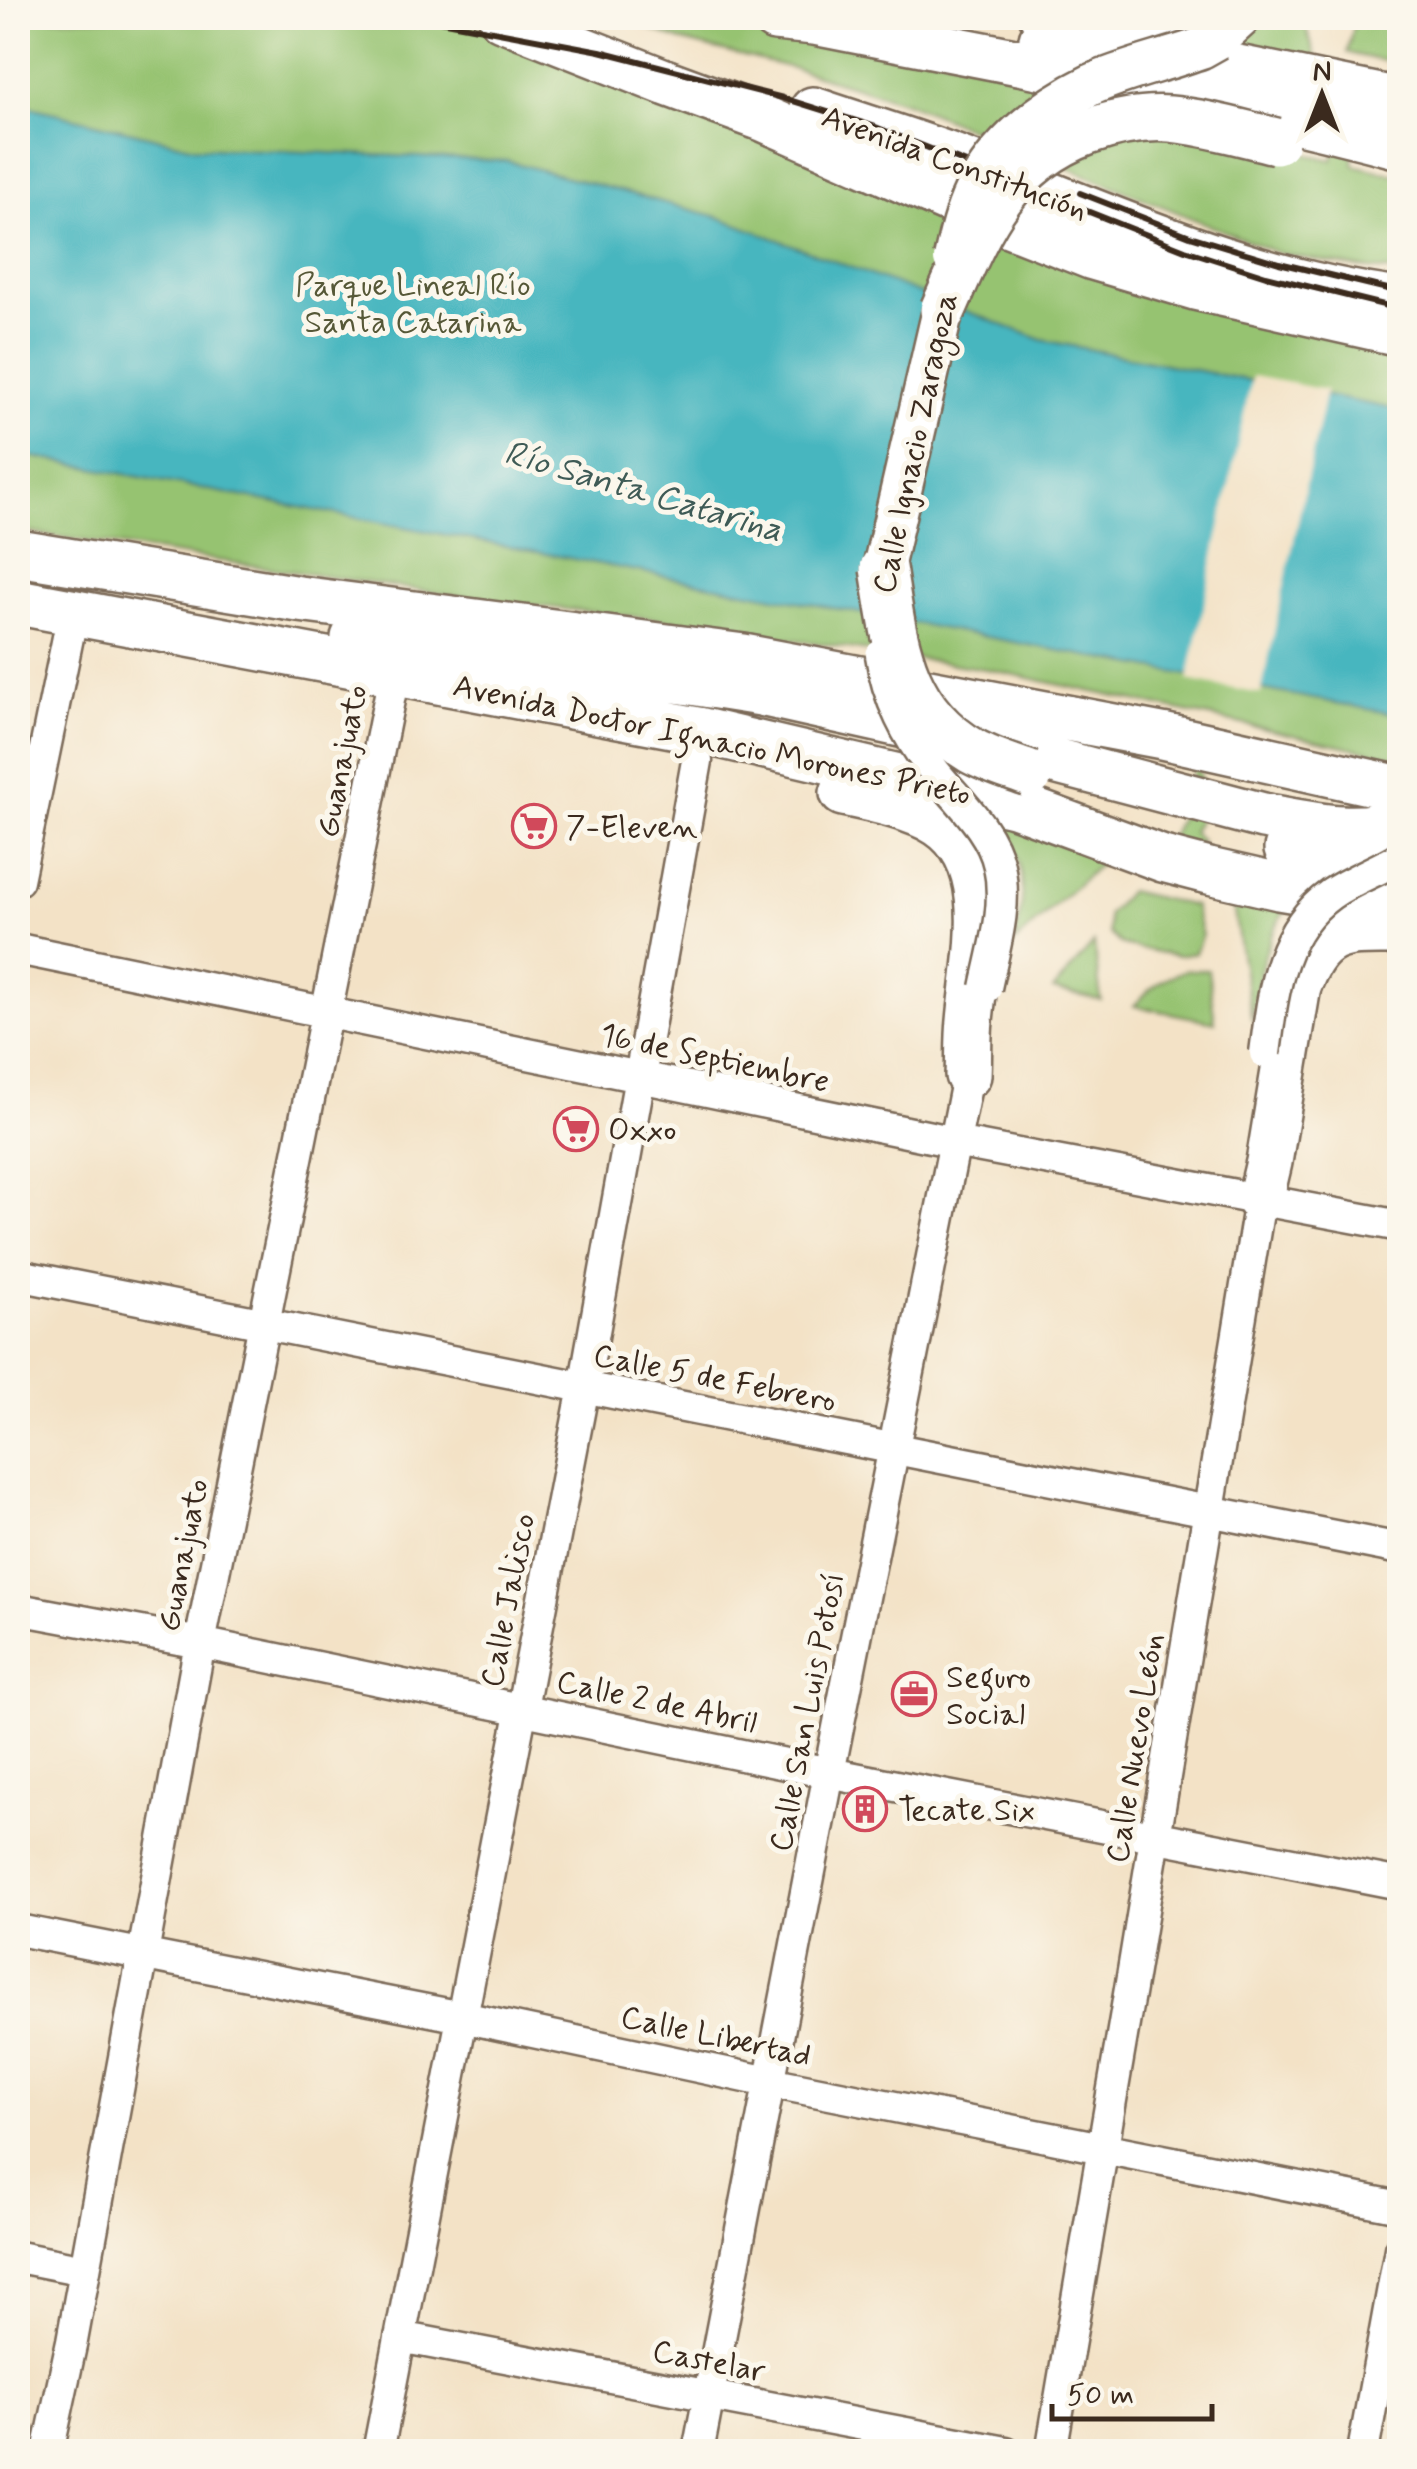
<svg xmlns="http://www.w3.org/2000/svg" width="1417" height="2469" font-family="Mynerve,sans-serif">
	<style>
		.green { fill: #96c371; stroke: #687648; stroke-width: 2.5 }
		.water { fill: #46b6bf; stroke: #40706e; stroke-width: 2.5 }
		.pier { fill: #f3e2c6 }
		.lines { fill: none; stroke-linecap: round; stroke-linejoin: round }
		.minor-casing { stroke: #7b6a59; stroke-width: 35 }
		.major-casing { stroke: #7b6a59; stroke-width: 45 }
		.highway-casing { stroke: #7b6a59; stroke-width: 50 }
		.minor { stroke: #fff; stroke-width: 30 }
		.major { stroke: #fff; stroke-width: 40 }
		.highway { stroke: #fff; stroke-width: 45 }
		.rail { stroke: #3b2a1e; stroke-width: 6 }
		.minor-bridge-casing { stroke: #7b6a59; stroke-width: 35; stroke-linecap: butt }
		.major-bridge-casing { stroke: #7b6a59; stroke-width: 45; stroke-linecap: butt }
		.highway-bridge-casing { stroke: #7b6a59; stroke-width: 50; stroke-linecap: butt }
		.minor-bridge { stroke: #fff; stroke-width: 30 }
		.major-bridge { stroke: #fff; stroke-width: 40 }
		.highway-bridge { stroke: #fff; stroke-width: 45 }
		.labels { text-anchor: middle; stroke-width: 10; stroke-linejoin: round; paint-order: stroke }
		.street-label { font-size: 32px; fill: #3b2a1e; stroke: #fbf7ec }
		.park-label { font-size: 32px; fill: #565837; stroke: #fbf7ec }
		.poi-label { font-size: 32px; fill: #3b2a1e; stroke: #fbf7ec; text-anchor: start }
		.water-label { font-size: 35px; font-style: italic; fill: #3f5b56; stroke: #fbf7ec }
	</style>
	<rect width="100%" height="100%" fill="#fbf7ec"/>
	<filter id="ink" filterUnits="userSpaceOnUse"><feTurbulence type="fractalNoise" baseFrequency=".01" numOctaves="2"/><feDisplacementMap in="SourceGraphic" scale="20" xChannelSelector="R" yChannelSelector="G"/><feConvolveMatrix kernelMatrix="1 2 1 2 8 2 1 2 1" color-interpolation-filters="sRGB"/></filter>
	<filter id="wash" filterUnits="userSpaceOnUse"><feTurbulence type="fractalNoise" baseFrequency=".0048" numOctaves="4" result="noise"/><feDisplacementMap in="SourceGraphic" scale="40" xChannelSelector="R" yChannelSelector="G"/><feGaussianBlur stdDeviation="2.25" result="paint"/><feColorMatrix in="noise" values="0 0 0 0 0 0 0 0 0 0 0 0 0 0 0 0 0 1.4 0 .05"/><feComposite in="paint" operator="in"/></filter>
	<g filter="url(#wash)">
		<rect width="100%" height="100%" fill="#f3e2c6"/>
		<path class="green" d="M18,18H433L538,39L684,85L798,102L1399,331V758L992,670L674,621L492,601L18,531Z
			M624,18H698L844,39L1046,77L1282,149L1333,160L1336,148L1350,141L1354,165L1399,176V272L1358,268L1278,253L905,102L800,70L678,40Z
			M1253,18H1303L1318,64L1226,44Z
			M1355,18H1399V34L1393,63L1347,53Z
			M1196,760L1207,805L1192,832L1201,841L1170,870L1164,851L1186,805Z
			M988,807L1113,852L1014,943C1029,884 1026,856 988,807Z
			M1129,891L1194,906L1202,935L1195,953L1177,956L1122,945L1109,933L1108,915Z
			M1231,893L1289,904C1264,940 1258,978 1252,1021Z
			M1094,943L1101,1000L1053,990Z
			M1186,970H1208L1215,1022L1134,1006C1150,988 1163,978 1186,970Z"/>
		<path class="water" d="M18,104L194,147L507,161L718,217L1042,340L1399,410V715L18,454Z"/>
		<path class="pier" d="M1252,376L1326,390L1261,694L1188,680Z"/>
	</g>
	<g filter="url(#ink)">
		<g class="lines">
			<defs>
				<path id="minor" d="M1035,18C1084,24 1139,35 1186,18
					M18,880L73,613
					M18,949L955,1142L1400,1226
					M18,1275L1400,1549
					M18,1609L200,1643L829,1773L1400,1884
					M18,1930L462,2017L769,2082L1400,2207
					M18,2257L84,2270
					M400,2337L1006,2452
					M48,2452L72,2341L200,1643L394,675
					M378,2452L584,1387L697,761
					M698,2452L829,1773L972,1056
					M1051,2452L1132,1977L1260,1200V1181
					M1363,2452L1400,2249"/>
				<path id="major" d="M1217,39L1240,18
					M883,568L943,310"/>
				<path id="highway" d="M502,18L667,83L765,119L958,204L1093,257L1195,287L1400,333
					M775,18L814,22C1010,61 1206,95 1400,146
					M1042,39L1228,66L1400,101
					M813,110C866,128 920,144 972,164C1112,218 1249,282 1400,301
					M18,553L299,599L744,657L1162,736L1400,789
					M18,602L698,730L1014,804L1163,859L1209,871L1279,887L1344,898L1400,901
					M354,638L698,683L761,693L986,743L1263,816C1308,824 1356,837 1400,820
					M843,793C872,799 915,808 939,824C1000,864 975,961 970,1021C968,1039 969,1057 968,1075
					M1287,849L1356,861L1400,865
					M1260,1200L1269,1162L1298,986C1320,927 1345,932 1400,932"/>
			</defs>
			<use href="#minor" class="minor-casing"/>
			<use href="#major" class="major-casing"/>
			<use href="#highway" class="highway-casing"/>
			<use href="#minor" class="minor"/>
			<use href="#major" class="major"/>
			<use href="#highway" class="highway"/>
			<path class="rail" d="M424,18L600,51L783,98L873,126L1185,250L1266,276L1400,309
				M1080,193L1190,236L1279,263L1400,292"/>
			<defs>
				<path id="minor-bridge" d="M881,655C887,698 908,739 935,772C958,801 991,829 999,866C1008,906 994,949 986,988
					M1265,1053C1273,994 1278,932 1331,894C1353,879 1378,871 1400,857"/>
				<path id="major-bridge" d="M954,259C959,237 964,214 974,193C997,145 1044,108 1091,85C1126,69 1165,61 1201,48L1217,39"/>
				<path id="highway-bridge" d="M943,310C977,233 1002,164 1088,132C1114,123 1142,117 1170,119C1206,122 1241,133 1276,141
					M883,568C895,642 900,709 972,751C990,761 1011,767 1030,774"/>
			</defs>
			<use href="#minor-bridge" class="minor-bridge-casing"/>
			<use href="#major-bridge" class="major-bridge-casing"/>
			<use href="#highway-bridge" class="highway-bridge-casing"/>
			<use href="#minor-bridge" class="minor-bridge"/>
			<use href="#major-bridge" class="major-bridge"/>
			<use href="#highway-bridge" class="highway-bridge"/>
		</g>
	</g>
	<defs>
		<symbol id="supermarket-ring" viewBox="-11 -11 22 22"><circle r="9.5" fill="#fbf7ec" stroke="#d1495b" stroke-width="1.5"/><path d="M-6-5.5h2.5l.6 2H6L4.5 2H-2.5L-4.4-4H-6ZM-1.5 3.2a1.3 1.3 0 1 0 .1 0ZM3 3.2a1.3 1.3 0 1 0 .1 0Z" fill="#d1495b"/></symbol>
		<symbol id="office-ring" viewBox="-11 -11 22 22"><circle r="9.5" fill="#fbf7ec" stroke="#d1495b" stroke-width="1.5"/><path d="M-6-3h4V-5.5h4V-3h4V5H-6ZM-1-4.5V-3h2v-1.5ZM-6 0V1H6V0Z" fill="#d1495b"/></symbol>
		<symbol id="building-ring" viewBox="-11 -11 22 22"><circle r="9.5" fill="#fbf7ec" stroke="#d1495b" stroke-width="1.5"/><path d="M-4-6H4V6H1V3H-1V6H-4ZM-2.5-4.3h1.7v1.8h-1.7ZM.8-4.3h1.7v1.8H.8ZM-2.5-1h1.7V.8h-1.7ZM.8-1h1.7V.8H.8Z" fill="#d1495b"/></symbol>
	</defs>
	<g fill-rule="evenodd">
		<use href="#supermarket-ring" x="509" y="801" width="50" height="50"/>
		<use href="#supermarket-ring" x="551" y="1104" width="50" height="50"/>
		<use href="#office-ring" x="889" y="1669" width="50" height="50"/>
		<use href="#building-ring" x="840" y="1784" width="50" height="50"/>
	</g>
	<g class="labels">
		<g class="street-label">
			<text transform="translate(955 162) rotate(20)" y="11">Avenida Constitución</text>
			<text transform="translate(914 443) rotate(-78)" y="11">Calle Ignacio Zaragoza</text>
			<text transform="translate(712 739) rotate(12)" y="11">Avenida Doctor Ignacio Morones Prieto</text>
			<text transform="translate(341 761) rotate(-79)" y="11">Guanajuato</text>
			<text transform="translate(715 1057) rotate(12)" y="11">16 de Septiembre</text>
			<text transform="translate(715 1377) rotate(11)" y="11">Calle 5 de Febrero</text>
			<text transform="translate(182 1555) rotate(-79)" y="11">Guanajuato</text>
			<text transform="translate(507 1600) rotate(-79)" y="11">Calle Jalisco</text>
			<text transform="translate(657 1701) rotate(12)" y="11">Calle 2 de Abril</text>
			<text transform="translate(806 1712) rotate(-79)" y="11">Calle San Luis Potosí</text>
			<text transform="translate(1134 1748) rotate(-81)" y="11">Calle Nuevo León</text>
			<text transform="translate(716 2035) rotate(12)" y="11">Calle Libertad</text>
			<text transform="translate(709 2360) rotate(11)" y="11">Castelar</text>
		</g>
		<g class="park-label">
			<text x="413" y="295">Parque Lineal Río<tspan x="413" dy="37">Santa Catarina</tspan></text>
		</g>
		<g class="poi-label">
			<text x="566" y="837">7-Eleven</text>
			<text x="608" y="1140">Oxxo</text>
			<text x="946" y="1687">Seguro<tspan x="946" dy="37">Social</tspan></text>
			<text x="898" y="1820">Tecate Six</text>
		</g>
		<g class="water-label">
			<text transform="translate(644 490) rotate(16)" y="12">Río Santa Catarina</text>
		</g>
	</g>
	<rect width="1417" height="2469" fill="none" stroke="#fbf7ec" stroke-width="60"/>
	<g transform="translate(1322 95)" stroke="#fbf7ec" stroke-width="8" paint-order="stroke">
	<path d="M0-8L18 38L0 25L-18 38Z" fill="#3b2a1e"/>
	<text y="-15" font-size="28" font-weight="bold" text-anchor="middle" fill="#3b2a1e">N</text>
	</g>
	<path d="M1052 2404v15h160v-15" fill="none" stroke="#3b2a1e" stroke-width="5"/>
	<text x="1067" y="2404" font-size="30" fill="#3b2a1e" stroke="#fbf7ec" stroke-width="8" paint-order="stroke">50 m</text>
</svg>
